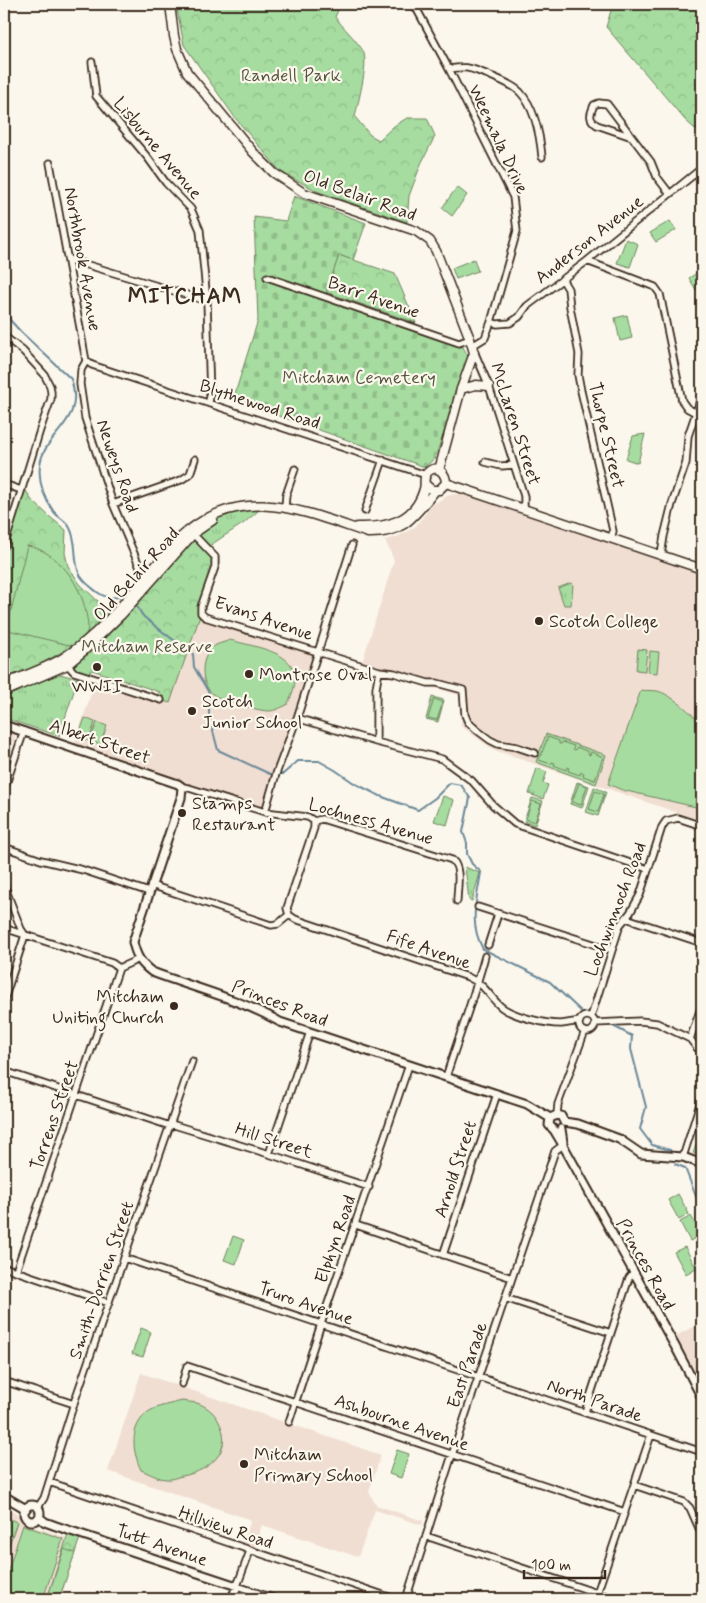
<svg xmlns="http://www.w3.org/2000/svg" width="706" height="1603" font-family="Mynerve,sans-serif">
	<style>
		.built { fill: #f1ded2 }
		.grass { fill: url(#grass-tufts); stroke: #70835f }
		.forest { fill: url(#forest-crowns); stroke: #70835f }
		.cemetery { fill: url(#cemetery-stones); stroke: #70835f }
		.garden { fill: #a6dca0; stroke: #70835f }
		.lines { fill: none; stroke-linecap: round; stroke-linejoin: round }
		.stream { stroke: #6b8899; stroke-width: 2 }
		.minor-casing { stroke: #3b2a1e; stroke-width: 9 }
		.tertiary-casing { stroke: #3b2a1e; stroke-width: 11 }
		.secondary-casing { stroke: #3b2a1e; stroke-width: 11 }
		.minor { stroke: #fbf7ec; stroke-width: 5.5 }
		.tertiary { stroke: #fbf7ec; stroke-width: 7 }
		.secondary { stroke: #fbf7ec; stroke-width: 8 }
		.poi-dot { fill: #3b2a1e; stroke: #fbf7ec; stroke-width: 2 }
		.labels { text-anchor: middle; stroke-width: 4.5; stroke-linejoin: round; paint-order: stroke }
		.park-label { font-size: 18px; fill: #56563e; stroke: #fbf7ec }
		.street-label { font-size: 18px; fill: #3b2a1e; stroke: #fbf7ec }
		.poi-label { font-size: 18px; fill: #3b2a1e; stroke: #fbf7ec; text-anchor: start }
		.district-label { font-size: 22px; font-weight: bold; letter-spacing: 1px; fill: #3b2a1e; stroke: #fbf7ec }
	</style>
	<defs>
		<pattern id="grass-tufts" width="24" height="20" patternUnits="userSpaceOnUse" patternTransform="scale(1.25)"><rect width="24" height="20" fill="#a6dca0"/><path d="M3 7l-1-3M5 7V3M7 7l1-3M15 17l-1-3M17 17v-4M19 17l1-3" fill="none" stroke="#90bd89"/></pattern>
		<pattern id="forest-crowns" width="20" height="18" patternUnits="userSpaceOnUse" patternTransform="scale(1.25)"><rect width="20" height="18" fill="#a6dca0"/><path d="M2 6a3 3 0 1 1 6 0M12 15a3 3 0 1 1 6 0" fill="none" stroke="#90bd89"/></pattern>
		<pattern id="cemetery-stones" width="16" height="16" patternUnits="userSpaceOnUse" patternTransform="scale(1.25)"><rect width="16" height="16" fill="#a6dca0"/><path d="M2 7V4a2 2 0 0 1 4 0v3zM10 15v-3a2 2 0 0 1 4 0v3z" fill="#90bd89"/></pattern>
	</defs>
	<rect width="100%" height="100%" fill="#fbf7ec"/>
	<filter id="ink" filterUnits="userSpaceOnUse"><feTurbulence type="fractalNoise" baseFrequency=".02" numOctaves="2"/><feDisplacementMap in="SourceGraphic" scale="10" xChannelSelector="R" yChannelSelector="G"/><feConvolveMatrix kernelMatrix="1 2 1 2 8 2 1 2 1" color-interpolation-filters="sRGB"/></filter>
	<g filter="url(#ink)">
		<path class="built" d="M460,493L702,575V821L494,750L461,726L462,696L361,666L394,560L385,540L397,537L415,527L432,505L447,496Z
			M201,613L317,653L265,812L73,748L96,679L170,703Z
			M4,730L12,733L15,737L4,768Z
			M702,1322V1384L676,1336Z
			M141,1373L381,1455L369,1492L376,1505L423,1521L422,1525L375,1510L358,1557L262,1525L254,1549L242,1546L251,1520L108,1471Z
			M4,1505L22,1518L21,1522L67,1538L47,1599H4Z"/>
		<path class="grass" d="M265,505L244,523L206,548L189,529L205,519Z
			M571,583L573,585L571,605H564L558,588Z
			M60,674L78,679L59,736L4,718V696Z
			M537,768L547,772L543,783L548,785L543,799L529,794Z
			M465,867L480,873L472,901L469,900Z"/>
		<path class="forest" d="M176,4H341L335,17C340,24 362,46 364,53C368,67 358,102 355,117L370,135L379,140L394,126L407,118H427L435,136L421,164L409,196L407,222L319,192L281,172L236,119L184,45Z
			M613,4H702V135L685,120L606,27Z
			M339,255L395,274L416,323L326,292Z
			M24,487L32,501H33L50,517L66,530L65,553L68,566L80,584L102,605L115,607L96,627L73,646L4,684V546Z
			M193,534L215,557L201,613L170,703L153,698L160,692L92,670L86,676L67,665Z
			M432,697L444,700L438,722L426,719Z
			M546,734L606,755L596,784L536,762Z
			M577,782L589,786L582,808L570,804Z
			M594,787L606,792L598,816L586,812Z
			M532,798L543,801L535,825L524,821Z
			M68,1534L80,1538L59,1599H47Z"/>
		<path class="cemetery" d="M294,196L366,223L353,260L339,255L324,299L463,347L469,358L459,389L435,458L425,467L233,400L258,320L254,217L286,221Z"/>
		<path class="garden" d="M457,187L467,195L452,216L442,208Z
			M670,221L676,230L656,242L650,233Z
			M626,239L638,244L630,267L617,263Z
			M474,259L478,271L456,279L452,268Z
			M702,270V286L696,290L689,278Z
			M627,315L632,338L620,341L615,318Z
			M645,434L638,463L626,459L633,436Z
			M27,546C57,550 81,584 86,613C87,618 89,627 87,632C85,638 78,642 73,646L12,631L7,627Z
			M230,640C267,650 314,654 287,705C282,707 275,711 269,711C259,711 222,701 214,695C199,684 199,655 216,645C220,643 226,642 230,640Z
			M638,649L647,650L645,671L636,670Z
			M650,651L659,652L657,673L648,672Z
			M641,690C646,691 652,690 657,691C670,693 694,715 702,725V800L700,808L622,790L608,784Z
			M434,699L443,702L437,720L428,718Z
			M85,718L95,722L89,741L78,737Z
			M97,722L107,726L100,745L90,741Z
			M548,737L559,741V744H561L562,742L574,746L573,749L575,750L577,747L588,752V754L590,755L591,752L603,757L595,780L583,776L584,773L581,772L580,775L568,771L569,768L567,767L566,770L554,765L555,763L552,762L551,764L539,760Z
			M579,783L587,786L581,805L572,802Z
			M595,791L604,794L598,812L589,809Z
			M443,796L454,800L447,825L434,821Z
			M532,801L541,804L535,822L526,819Z
			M702,1129V1156L693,1153Z
			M678,1194L689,1214L679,1220L668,1200Z
			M691,1216L701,1235L690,1241L680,1222Z
			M233,1236L244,1240L236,1264L224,1260Z
			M685,1247L696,1268L686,1274L674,1252Z
			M141,1328L151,1332L143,1357L132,1354Z
			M182,1401C187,1402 192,1402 197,1403C206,1406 214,1412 218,1420C235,1449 211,1471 182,1476C177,1477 171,1480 167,1479C158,1479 149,1473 141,1470C132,1451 129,1427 148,1412C157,1406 171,1404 182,1401Z
			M397,1450L409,1454L401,1478L389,1474Z
			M4,1517L17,1522L4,1560Z
			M23,1525L63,1539L43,1599H9L4,1598V1582Z
			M64,1549L75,1553L59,1599H47Z"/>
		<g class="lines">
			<path class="stream" d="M4,27L9,55L4,67
				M4,218L5,239L9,254L4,266
				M4,300L10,320L21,332L71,379C86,424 44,432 40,465C38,482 44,498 54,512C59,518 67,521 70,528C78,544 73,558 79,573C82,581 91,587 97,592C106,598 112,599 122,596L125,597
				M135,604C139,608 140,613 144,617C160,630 176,642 193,654L194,667L209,693V716L218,750L270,774H274
				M278,774H283L298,761H319L335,770L354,783L380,796L418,810L435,798L450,783L461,785L470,798L463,832L467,843V854L472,864L481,872C477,900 468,922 483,949L550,982L584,1014
				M613,1026L632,1036L631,1049L646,1107L640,1129L652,1145L670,1150L671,1154
				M675,1164L685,1168L702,1212"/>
			<defs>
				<path id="minor" d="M414,4L449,69L513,197L517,231L491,322L485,338L472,346
					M92,62L96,96L148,158L166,183L191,209L200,230L207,301L210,396L209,402
					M449,69C468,66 469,68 486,74C497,79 511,83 520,92C535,108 540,135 542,157
					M632,137L597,125C588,119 590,114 594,105L599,103L607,104L651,162L657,177L670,194
					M50,163L86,361
					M68,259L207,301
					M587,261L655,287L660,294L682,401L687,408L696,413
					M267,277L459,343L470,339
					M562,279L568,289L570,307L579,354L578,375L581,391L613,531L611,539
					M491,322L497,324L510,323L519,317L527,306L587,261L702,168
					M4,336L23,351L44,374L50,386L51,392V399L40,430L4,547
					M474,351L489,386L524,496V509
					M86,361L92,365L426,475
					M86,361L81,370L80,384L85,418L113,504L141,570L149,579
					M485,462L501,466L514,465
					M4,484L21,490
					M113,504L181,480L190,474L195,459
					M285,507L286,495L295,469
					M365,511L383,460
					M193,534L215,557V567L201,607V613L205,617L379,671L376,688V742
					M661,555L664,536L672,504L686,463L688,436L702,395
					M65,662L74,672L161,700
					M379,671L394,673L428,683H437L463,690L465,715L468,722L478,731L490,740L498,744L517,747L535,753
					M297,718L376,742L442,759L472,781L493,805L515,824L648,869
					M182,787L189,788L265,812L308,817L314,821L322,819L452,860C462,868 457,889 457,901
					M4,790L24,731
					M265,812L276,774L297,718L352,545
					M4,847L41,860L83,870L149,892
					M4,885L21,929L25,935L4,1000
					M151,885L271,925L278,924L289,915
					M478,907L612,950
					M289,915L295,919L468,977C485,985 487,993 499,1005C510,1016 546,1024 561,1024C568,1023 574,1022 580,1021
					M289,915L287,908L314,828V821
					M626,918L702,943
					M4,928L112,963L119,968L139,959
					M488,945L498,914
					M579 1024a8 8 0 1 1 16 0a8 8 0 1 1-16 0Z
					M591,1017L620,925L630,913L640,895L662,827L666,821L678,818L702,826
					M595,1023L640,1021L657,1023L690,1039L697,1048L702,1051
					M690,1039L702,1005
					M4,1071L170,1126
					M446,1077C459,1036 474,997 485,956
					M557,1115L558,1104L585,1031
					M171,1124L269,1154L369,1187
					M269,1154L310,1032
					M683,1157L702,1097
					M356,1225L512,1278
					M443,1255L497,1094
					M124,1258L702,1452
					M4,1267L109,1303
					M16,1271L119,968
					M505,1298L611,1333
					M4,1381L74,1404
					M182,1384L187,1366L625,1512
					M585,1412L629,1278L634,1272
					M289,1422L321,1324L409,1065
					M49,1482L395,1599
					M634,1485L684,1502L690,1508L702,1535
					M38,1507L44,1498L75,1400L192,1061
					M426,1536L615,1599
					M250,1551L237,1586L276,1599
					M406,1599L452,1455L555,1151L563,1145
					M595,1599L651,1435"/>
				<path id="tertiary" d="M4,725L178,784L182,787L181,798L133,942C136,956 141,964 152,972C194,988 240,999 280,1022L527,1104L550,1118
					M550,1118L549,1125L554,1130L563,1145L676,1348L702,1398
					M550,1118L557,1115L561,1116L564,1122
					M564,1122L578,1124L619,1139L641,1154L683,1157L702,1164
					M561,1129L563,1142
					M4,1496L26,1509
					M24 1513a8 8 0 1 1 16 0a8 8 0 1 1-16 0Z
					M39,1517L45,1522L56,1526L237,1586L232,1599"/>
				<path id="secondary" d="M170,4L174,36L177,49L187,72L253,152L274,173L304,193L416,231L430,241L436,251L470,339L474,353L461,389L439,470
					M461,389L476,385L489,386
					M446,483L702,569
					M357,527C386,528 415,522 424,489C426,483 422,476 429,471C438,464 446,474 446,483L439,490H432L426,485
					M4,684C23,676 45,669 63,658C110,628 144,576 181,537C241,482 302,511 368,533C404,534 414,516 435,491
					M4,692L67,665L86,649L121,615L193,534L213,520"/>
			</defs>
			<use href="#minor" class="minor-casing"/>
			<use href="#tertiary" class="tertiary-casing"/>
			<use href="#secondary" class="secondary-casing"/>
			<use href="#minor" class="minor"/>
			<use href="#tertiary" class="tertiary"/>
			<use href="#secondary" class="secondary"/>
		</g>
	</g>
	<g class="poi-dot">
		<circle cx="539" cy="621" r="5"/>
		<circle cx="97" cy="667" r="5"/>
		<circle cx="249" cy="674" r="5"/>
		<circle cx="192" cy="711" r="5"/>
		<circle cx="182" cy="813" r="5"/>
		<circle cx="174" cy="1006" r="5"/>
		<circle cx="244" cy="1464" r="5"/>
	</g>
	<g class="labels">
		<g class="park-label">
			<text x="291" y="81">Randell Park</text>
			<text x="359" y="383">Mitcham Cemetery</text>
			<text x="147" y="652">Mitcham Reserve</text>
		</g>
		<g class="street-label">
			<text transform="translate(499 139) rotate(65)" y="6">Weemala Drive</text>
			<text transform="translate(158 148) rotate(50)" y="6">Lisburne Avenue</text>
			<text transform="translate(360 195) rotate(20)" y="6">Old Belair Road</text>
			<text transform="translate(589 239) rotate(-38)" y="6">Anderson Avenue</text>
			<text transform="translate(83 259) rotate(80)" y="6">Northbrook Avenue</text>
			<text transform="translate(374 297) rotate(19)" y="6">Barr Avenue</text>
			<text transform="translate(260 404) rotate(18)" y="6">Blythewood Road</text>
			<text transform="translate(516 424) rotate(72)" y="6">McLaren Street</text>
			<text transform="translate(607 435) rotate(77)" y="6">Thorpe Street</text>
			<text transform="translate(118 466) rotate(71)" y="6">Neweys Road</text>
			<text transform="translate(136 574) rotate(-48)" y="6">Old Belair Road</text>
			<text transform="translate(264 618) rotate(19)" y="6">Evans Avenue</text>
			<text transform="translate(100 741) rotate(19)" y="6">Albert Street</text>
			<text transform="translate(371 821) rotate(16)" y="6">Lochness Avenue</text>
			<text transform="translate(615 909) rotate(-69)" y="6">Lochwinnoch Road</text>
			<text transform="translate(429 949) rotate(19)" y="6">Fife Avenue</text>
			<text transform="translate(280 1003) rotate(21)" y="6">Princes Road</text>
			<text transform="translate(54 1115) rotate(-71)" y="6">Torrens Street</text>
			<text transform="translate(274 1140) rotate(18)" y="6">Hill Street</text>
			<text transform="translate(455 1169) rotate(-72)" y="6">Arnold Street</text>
			<text transform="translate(335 1239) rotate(-71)" y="6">Elphyn Road</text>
			<text transform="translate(646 1264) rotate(61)" y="6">Princes Road</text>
			<text transform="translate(101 1280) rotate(-71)" y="6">Smith-Dorrien Street</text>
			<text transform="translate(306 1303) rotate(19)" y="6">Truro Avenue</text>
			<text transform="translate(467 1365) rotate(-71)" y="6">East Parade</text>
			<text transform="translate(595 1400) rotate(19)" y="6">North Parade</text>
			<text transform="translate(402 1422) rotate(19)" y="6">Ashbourne Avenue</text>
			<text transform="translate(226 1527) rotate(19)" y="6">Hillview Road</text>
			<text transform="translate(162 1545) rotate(19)" y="6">Tutt Avenue</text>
		</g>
		<g class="poi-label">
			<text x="549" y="627">Scotch College</text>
			<text x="259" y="680">Montrose Oval</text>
			<text x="97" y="692" text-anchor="middle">WWII</text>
			<text x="202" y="707">Scotch<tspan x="202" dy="21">Junior School</tspan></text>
			<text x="192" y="809">Stamps<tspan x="192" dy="21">Restaurant</tspan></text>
			<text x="164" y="1002" text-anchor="end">Mitcham<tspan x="164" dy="21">Uniting Church</tspan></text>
			<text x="254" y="1460">Mitcham<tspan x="254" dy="21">Primary School</tspan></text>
		</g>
		<g class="district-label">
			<text x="185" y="303">MITCHAM</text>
		</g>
	</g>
	<rect width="706" height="1603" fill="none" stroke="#fbf7ec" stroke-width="20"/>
	<rect x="10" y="10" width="686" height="1583" fill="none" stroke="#3b2a1e" stroke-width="2" filter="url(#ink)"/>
	<path d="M524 1570v8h81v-8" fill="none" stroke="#3b2a1e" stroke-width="2.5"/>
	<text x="531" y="1570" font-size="15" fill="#3b2a1e" stroke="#fbf7ec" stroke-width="4" paint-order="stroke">100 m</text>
</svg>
